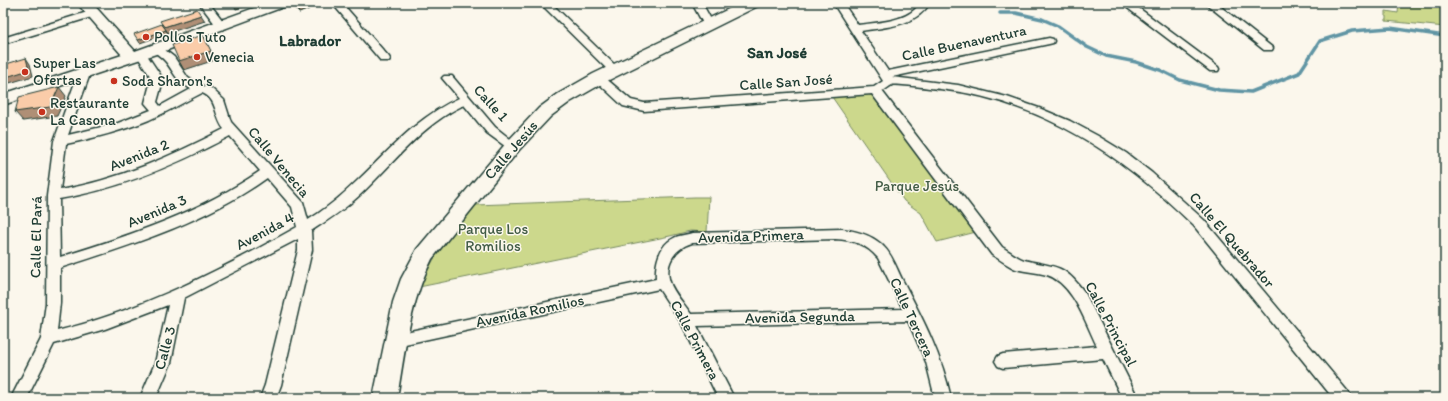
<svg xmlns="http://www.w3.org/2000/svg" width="1448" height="401" font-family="Itim,sans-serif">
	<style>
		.green { fill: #ccd88c; stroke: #768a60 }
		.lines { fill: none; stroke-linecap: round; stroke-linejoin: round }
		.stream { stroke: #6195a4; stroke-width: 3.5 }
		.street-casing { stroke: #1f3d34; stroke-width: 3 }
		.secondary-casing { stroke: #1f3d34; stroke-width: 3 }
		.street { fill: #fbf7ec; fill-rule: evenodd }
		.secondary { fill: #fbf7ec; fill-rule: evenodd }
		.wall { fill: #d7af91; stroke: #1f3d34 }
		.shaded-wall { fill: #af8f76; stroke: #1f3d34 }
		.building { fill: #facca9; stroke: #1f3d34 }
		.poi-dot { fill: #c8321e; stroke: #fbf7ec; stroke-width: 1.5 }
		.labels { text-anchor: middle; stroke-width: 3; stroke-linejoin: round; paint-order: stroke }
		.poi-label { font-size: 15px; fill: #1f3d34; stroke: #fbf7ec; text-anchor: start }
		.street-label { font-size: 15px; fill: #1f3d34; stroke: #fbf7ec }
		.park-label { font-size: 15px; fill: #425c46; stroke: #fbf7ec }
		.neighbourhood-label { font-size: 16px; font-weight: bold; fill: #1f3d34; stroke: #fbf7ec }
	</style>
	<rect width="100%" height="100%" fill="#fbf7ec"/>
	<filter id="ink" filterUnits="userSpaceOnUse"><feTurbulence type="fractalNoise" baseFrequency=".025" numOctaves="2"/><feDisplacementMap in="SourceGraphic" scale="8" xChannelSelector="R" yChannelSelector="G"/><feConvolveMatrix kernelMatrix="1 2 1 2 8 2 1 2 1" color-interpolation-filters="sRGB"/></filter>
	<g filter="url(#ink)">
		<path class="green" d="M1399,3H1423L1445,7V27L1386,21V11L1398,13Z
			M871,94L874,97L976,232L937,242L921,213L904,201L832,97Z
			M695,197H709L707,232L690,231L670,236L419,287L436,255L475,205Z"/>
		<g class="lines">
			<path class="stream" d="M1000,13H1016L1042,19L1058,26L1087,47L1106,56L1136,62L1160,70L1180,80L1219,90L1251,92L1299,73L1320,41L1352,31L1390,28L1445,36"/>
			<defs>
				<path id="street" d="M199,3H209L227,26L226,28H218Z
					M332,3H342L389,57L390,59L389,61H381Z
					M540,3H551L619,69L620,71L619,73H611Z
					M692,3H702L714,25L713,27H705Z
					M833,3H843L858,25C878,22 909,22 920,3H930C916,26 886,27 861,31L888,71L1049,38L1053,39L1054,41L1053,43L1049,44L892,77L958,85L1007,97L1039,108L1070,121L1098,136L1126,153L1152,173L1204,220L1349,393L1351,398H1333L1194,226C1123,156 1043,101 940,89C933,89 896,83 892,85C889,86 886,90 882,91L1002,247C1009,251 1016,257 1024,260C1057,268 1063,263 1085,293L1138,398H1122L1103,359L1003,368L998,366L995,361L998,356L1003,354L1097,346C1086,324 1073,283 1047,275C1037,272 1026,272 1016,269C1008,266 1000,259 992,255L872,94L644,111L623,106L593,78L595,76H603L631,100L644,103L874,87L883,81Z
					M1121,3H1132L1218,67L1219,69L1218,71H1210Z
					M1205,3H1216L1273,48L1272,50H1264Z
					M1434,3H1445V7L1435,5Z
					M94,10L98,11L99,13L98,15L3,44V38Z
					M157,46L161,47L174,57L188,78L203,86L211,88L224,100L231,122L303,202L308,220C366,185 397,126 459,98L442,78L444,76H452L495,127L519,146L517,149H509L487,133L464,105C421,125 394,163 360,195C345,209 328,220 311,231L312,250L281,385L276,398H260L265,385L298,250V239L184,298L171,363L156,398H140L155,363L168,305L105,329L54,344L27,398H11L41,339L46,303L47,196L54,141L78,74L84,71L90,74L68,135L118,123L151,110L145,103L150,84V76L136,54L137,52H145L161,76L162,84L157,102L160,106L191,89C175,80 176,75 166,62C162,57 156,54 152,49L153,47ZM202,93C218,99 214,117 224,129C172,156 118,180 60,190L66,144C94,138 122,131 149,120C167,112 184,102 202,93ZM230,136L260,171C201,212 129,236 60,257L59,199C120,189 176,165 230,136ZM267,178L292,207L297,227C221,270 142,310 57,331L60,303V268C131,245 206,222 267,178Z
					M842,229C857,231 873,235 884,247C893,256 897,270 903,281C923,319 942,356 951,398H935L926,362L908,321L697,326L734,398H718L682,324L659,289L396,346L391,345L388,340L391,335L396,334L656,279C655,264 659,245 674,238C679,235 686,235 692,233ZM835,239C853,240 866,244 878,258L903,309L691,314C685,305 673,292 670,282C664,264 675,248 692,243Z"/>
				<path id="secondary" d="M77,3H92L135,51L268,3H288L286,6L162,52L3,105V94L122,55Z
					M741,3H760L758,6L605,82L570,102L551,116L519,150L432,259C410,302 405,351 397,398H373L393,302L401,279L417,249L507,142L539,108L558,94L593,74Z"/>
			</defs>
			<use href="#street" class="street-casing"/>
			<use href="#secondary" class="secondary-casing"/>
			<use href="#street" class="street"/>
			<use href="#secondary" class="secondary"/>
		</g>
		<path class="wall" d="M291,3L309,9L299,13L292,5Z"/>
		<path class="shaded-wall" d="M233,3H254L236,9Z
			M308,6L309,9L299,13L298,10Z
			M201,15L205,21L168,33L164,27Z
			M166,30L168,33L140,43L138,40Z
			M203,35L215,60L184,70L179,61Z
			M26,58L30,64L33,76L6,84L3,81V78Z
			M59,87L66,96L57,116L23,121L15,112Z"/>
		<path class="building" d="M292,3H305L308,6L298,10Z
			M197,9L201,15L164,27L160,21Z
			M162,24L166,30L138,40L134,34Z
			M203,35L211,51L179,61L172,45Z
			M26,58L29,70L3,78V65Z
			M59,87L50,107L15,112L19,97Z"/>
	</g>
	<g class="poi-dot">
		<circle cx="146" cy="37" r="4"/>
		<circle cx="197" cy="57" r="4"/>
		<circle cx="25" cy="72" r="4"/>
		<circle cx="114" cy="81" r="4"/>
		<circle cx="42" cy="112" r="4"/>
	</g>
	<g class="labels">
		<g class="poi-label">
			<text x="154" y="42">Pollos Tuto</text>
			<text x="205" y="62">Venecia</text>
			<text x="33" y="68">Super Las<tspan x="33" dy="17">Ofertas</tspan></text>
			<text x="122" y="86">Soda Sharon's</text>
			<text x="50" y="108">Restaurante<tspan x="50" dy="17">La Casona</tspan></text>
		</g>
		<g class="street-label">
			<text transform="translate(964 43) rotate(-12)" y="5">Calle Buenaventura</text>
			<text transform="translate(786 82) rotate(-4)" y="5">Calle San José</text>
			<text transform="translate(491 103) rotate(48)" y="5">Calle 1</text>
			<text transform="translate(511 150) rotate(-49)" y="5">Calle Jesús</text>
			<text transform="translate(139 155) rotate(-22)" y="5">Avenida 2</text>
			<text transform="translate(279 162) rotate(50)" y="5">Calle Venecia</text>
			<text transform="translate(157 211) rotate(-23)" y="5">Avenida 3</text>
			<text transform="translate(265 231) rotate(-28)" y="5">Avenida 4</text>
			<text transform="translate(751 236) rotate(-2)" y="5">Avenida Primera</text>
			<text transform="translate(36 237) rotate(-89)" y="5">Calle El Pará</text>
			<text transform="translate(1232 240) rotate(49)" y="5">Calle El Quebrador</text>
			<text transform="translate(530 311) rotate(-12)" y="5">Avenida Romilios</text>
			<text transform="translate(800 317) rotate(-1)" y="5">Avenida Segunda</text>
			<text transform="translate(912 317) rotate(65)" y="5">Calle Tercera</text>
			<text transform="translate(1111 324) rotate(62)" y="5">Calle Principal</text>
			<text transform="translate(695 340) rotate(62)" y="5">Calle Primera</text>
			<text transform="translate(165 348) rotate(-75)" y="5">Calle 3</text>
		</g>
		<g class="park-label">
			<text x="917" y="191">Parque Jesús</text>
			<text x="493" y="234">Parque Los<tspan x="493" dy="17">Romilios</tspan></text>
		</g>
		<g class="neighbourhood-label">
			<text x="310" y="46">Labrador</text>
			<text x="777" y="58">San José</text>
		</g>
	</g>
	<rect width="1448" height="401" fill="none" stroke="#fbf7ec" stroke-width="16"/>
	<rect x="8" y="8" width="1432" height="385" fill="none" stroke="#1f3d34" stroke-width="1.5" filter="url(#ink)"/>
</svg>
